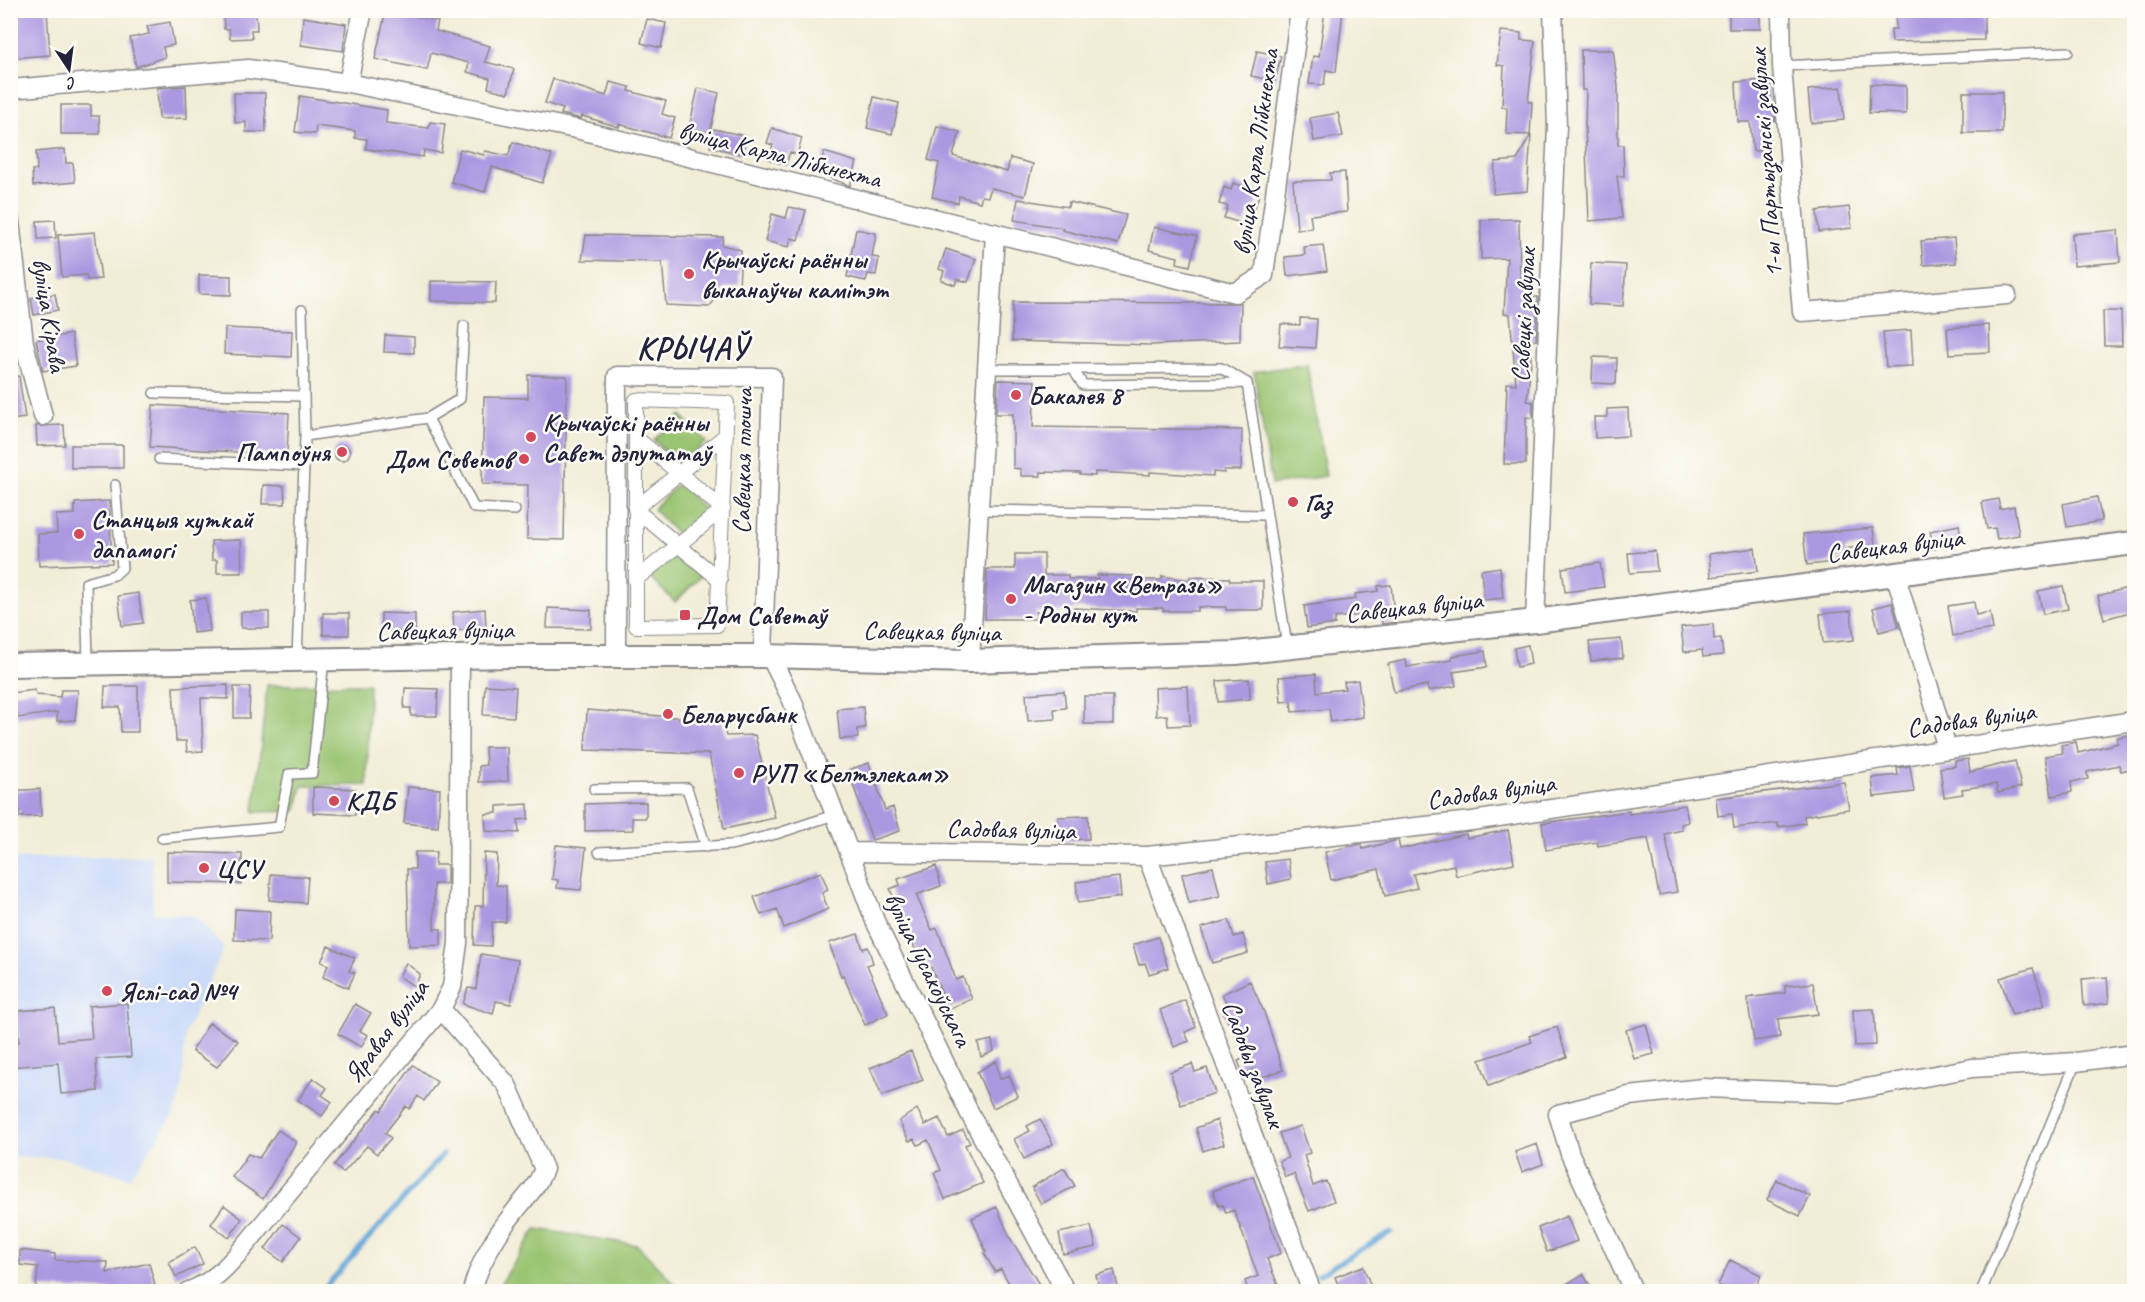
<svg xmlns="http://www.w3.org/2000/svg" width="2145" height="1302" font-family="Caveat,sans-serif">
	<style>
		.built { fill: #ccdbf9 }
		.green { fill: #9ac471; stroke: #5e7356; stroke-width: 1.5 }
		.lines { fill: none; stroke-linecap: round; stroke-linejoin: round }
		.stream { stroke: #63a5d7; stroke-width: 5 }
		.building { fill: #ac98e1 }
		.service-casing { stroke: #8a8889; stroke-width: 12 }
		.pedestrian-casing { stroke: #8a8889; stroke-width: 16 }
		.minor-casing { stroke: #8a8889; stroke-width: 21 }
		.tertiary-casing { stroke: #8a8889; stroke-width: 26 }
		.service { stroke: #fff; stroke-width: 9 }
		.pedestrian { stroke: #fff; stroke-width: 14 }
		.minor { stroke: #fff; stroke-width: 18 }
		.tertiary { stroke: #fff; stroke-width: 22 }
		.poi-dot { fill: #d1495b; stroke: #fdfcf7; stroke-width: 2 }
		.labels { text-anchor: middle; stroke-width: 5; stroke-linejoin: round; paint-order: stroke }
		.street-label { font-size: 26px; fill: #22223b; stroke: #fdfcf7 }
		.poi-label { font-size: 26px; font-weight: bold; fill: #22223b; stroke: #fdfcf7; text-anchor: start }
		.district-label { font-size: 32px; font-weight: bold; letter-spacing: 1.5px; fill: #22223b; stroke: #fdfcf7 }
	</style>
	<rect width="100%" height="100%" fill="#fdfcf7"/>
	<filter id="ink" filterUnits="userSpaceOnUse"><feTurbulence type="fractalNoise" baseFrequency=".0167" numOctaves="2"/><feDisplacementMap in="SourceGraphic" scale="12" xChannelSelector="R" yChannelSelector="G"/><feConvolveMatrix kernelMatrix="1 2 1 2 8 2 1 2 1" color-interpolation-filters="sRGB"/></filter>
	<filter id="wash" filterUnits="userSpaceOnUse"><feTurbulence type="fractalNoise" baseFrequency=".008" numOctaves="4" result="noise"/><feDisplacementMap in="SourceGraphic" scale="24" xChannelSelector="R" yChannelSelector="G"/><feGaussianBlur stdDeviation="1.35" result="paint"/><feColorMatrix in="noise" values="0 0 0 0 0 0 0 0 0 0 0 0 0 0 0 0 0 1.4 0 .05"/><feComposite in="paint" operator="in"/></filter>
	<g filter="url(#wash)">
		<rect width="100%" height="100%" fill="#f2edd7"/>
		<path class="built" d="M151,856L153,913L195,916L224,948L185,1034L183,1084L175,1113L130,1178L64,1158L11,1157L10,859Z"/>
		<path class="green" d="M1307,364L1326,476L1272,485L1254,372Z
			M681,415L706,442L679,466L654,440Z
			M679,483L704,509L677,534L653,509Z
			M675,551L701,576L675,602L650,578Z
			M369,684L367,785L302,786L296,811L254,812L267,685Z
			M536,1229L637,1245L682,1291H496Z"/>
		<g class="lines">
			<path class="stream" d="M1318,1275L1391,1232
				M321,1292L443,1154
				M1294,1292L1303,1287"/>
		</g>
		<g id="blocks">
			<path class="building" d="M10,10H47L50,55L10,58Z
				M230,10H256L257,30H251L252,38L230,39L229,29H224L223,13Z
				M386,10L438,21L436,31L490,46L485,62L514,69L508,93L488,88L490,78L467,72L469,63L431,53L427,70L375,59Z
				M1325,10H1343L1336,72L1326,70L1324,85L1309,84L1313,56L1319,57Z
				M1729,10H1760V29H1729Z
				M1895,10H1923V18H1950V10H1984V40L1892,42L1891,29H1896Z
				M303,17L346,24L343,51L301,45Z
				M647,19L666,23L661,48L641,43Z
				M170,22L174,45L163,47L165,57L136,67L130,38L149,34L147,26Z
				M1501,31L1521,33V40L1535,41L1528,102H1532L1530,135L1506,134L1507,107H1502L1504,66L1497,65Z
				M1581,50H1613L1618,87V145H1623L1624,176H1617L1622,218L1589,221L1585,125L1586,90H1582Z
				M1257,51L1281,56L1275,81L1251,76Z
				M553,79L606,96L610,82L630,87L629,91L666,101L662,114L675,118L669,138L619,124V127L582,116L581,119L561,114L563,109L545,103Z
				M1768,80L1769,104L1774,103L1775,121H1768L1770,150L1753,151L1750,122H1738L1736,82Z
				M1870,84L1906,86V114L1869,113Z
				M186,86L187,118L159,119L157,88Z
				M1841,87L1844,120L1811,123L1808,90Z
				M698,88L719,93L710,132L689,128Z
				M1963,92H2002V133H1963Z
				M234,93H265L266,132H246V122L235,123Z
				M300,96L387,110L386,123L429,128L430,122L445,124L441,153L424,150L423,157L366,149L367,139L355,138V131L316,126L315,134L295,132Z
				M874,97L899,103L892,134L867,128Z
				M61,105H91V116H99L100,134H61Z
				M1338,113L1343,136L1314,141L1310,118Z
				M937,126L960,132L953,156L1007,172L1010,158L1033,164L1025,196L991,188L988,197L982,196L980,202L959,196L958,203L932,197L939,163L928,160Z
				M772,128L802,138L797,155L790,152L786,165L768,159L773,145L767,143Z
				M714,129L746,136L742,154L710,147Z
				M1531,134L1527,191L1493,194L1495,162L1517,160Z
				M513,142L552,155L542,183L492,167L485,192L451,182L460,149L484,155L485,151L508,156Z
				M65,149L66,163H73L75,182L33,186L32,170H37L36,152Z
				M824,152L857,162L850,186L818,173Z
				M1345,172L1347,212L1310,215L1312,228L1297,229L1293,181L1331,180L1330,173Z
				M1233,183L1260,192L1254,210L1250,209L1245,224L1224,218L1228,206L1219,204L1224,187L1231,190Z
				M1018,199L1068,207L1069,202L1126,215L1118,244L1062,230L1063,228L1014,220Z
				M789,207L806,210L798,240L791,238L789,247L765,241L772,214L786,218Z
				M1849,207L1852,228L1819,232L1817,211Z
				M1519,219L1520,277H1528L1527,297H1538L1536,340L1529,341L1531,361L1527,401L1533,402V418L1526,417V464H1504L1507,383L1516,384L1510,314L1504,313L1507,258L1481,259V220Z
				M55,220L56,238L38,239L37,221Z
				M1154,227L1197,236L1190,266L1177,263L1178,257L1149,250Z
				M856,229L876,233L872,257L879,258L876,275L868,274L866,281L847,277Z
				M2118,230L2120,262L2074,266L2072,234Z
				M95,232L101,279L87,280L86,275L62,277L58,235Z
				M586,235L723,237L722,245L741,250L739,286L725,288L709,307L666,305L662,262L582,260Z
				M1954,238L1956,263L1923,265L1921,241Z
				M1323,245L1327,271L1287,276L1285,257L1305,255L1304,247Z
				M946,249L976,259L968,282L957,279L955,285L941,280L944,271L939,269Z
				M1591,263L1626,265L1623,306L1589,304Z
				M199,275L231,276V295L199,294Z
				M431,281L496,282L495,303L431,301Z
				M55,294L58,310L34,315L31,298Z
				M1013,302L1241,303L1240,341L1152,345L1012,341Z
				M2103,311H2121L2122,346H2104Z
				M1300,318L1317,319L1315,348L1279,346L1281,324L1300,325Z
				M1989,325L1990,352L1949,354L1947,328Z
				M225,328L292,331L291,357L224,354Z
				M1911,330L1913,366L1886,367L1883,332Z
				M71,334L76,366L43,371L36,340Z
				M385,335L414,337V353L384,352Z
				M1593,357L1617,358L1616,384L1592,383Z
				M528,375L567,376L564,540L527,539L528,485L482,484L484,397L528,398Z
				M19,376L25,418L10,420V377Z
				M998,380L1035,381L1033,427L1242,430L1241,470H1224V473L1213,472V476L1150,472V475L1095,472V476L1080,475V473L1040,472L1041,476H1021V469L1013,468V414H996Z
				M153,405L289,413L287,455L150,447Z
				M1628,408L1629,436L1595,438L1594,417H1607V409Z
				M64,425L65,445L37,446L36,426Z
				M334 453a8 8 0 1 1 16 0a8 8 0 1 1-16 0Z
				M71,445H123V468H71Z
				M263,485L284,486L285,504H262Z
				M2097,497L2102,521L2067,527L2063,504Z
				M1998,499L2000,509L2014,506L2019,535L1997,539L1995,528L1987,529L1982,502Z
				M109,501L112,563L39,566L38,534L57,533L56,515L75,514V503Z
				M1959,525L1962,543L1934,549L1930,531Z
				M1873,528L1876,554L1859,556L1857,547L1845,549V557L1835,559V562L1807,565L1803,534Z
				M241,540L242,573H217V560H212L211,541Z
				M1755,548L1758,571L1711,577L1709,554Z
				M1655,551L1657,571L1630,573L1628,553Z
				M1015,554H1044V575H1068V579H1098L1097,575L1135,576V580H1162V576L1190,580V577L1229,578L1230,581H1263V610H1226V607H1198V611H1163V608H1136V611L1073,608V611L1036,612V619H985L987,569H1015Z
				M1600,563L1604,587L1565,592L1562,568Z
				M1500,567L1503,598L1484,600L1481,570Z
				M1391,585L1395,622L1382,624L1381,615L1377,616V613L1335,618V624L1307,628L1304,606L1356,599L1355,594L1378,591V586Z
				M2063,586L2068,609L2043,614L2038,591Z
				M2134,586V611L2104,619L2098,596Z
				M138,593L143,623L122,626L118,596Z
				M206,598L210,631L193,633L190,600Z
				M1974,602L1976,615L1990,612L1993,629L1953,636L1948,606Z
				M1892,603L1899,627L1879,632L1873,608Z
				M548,608L591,610V629L547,628Z
				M485,609L486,628L454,631L453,612Z
				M1851,611L1854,640L1823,643L1820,614Z
				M241,612H269V628H241Z
				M323,613H349V635H323Z
				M381,613L415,614V632L381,631Z
				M1713,624L1714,639L1721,638L1723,655L1703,657L1702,650L1684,652L1681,627Z
				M1621,639L1623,658L1591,661L1589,642Z
				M1528,645L1531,664L1517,667L1514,648Z
				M1485,651L1487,667L1453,672L1456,686L1428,691L1427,685L1394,692L1388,664L1406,660L1407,667L1452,660V656Z
				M1316,674L1317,692L1345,689L1344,682L1358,680L1363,717L1331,722L1329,709L1292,712L1291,701L1281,702L1279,677Z
				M1249,679L1250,699L1218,702L1217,681Z
				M228,685V699L201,698L203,751L187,752L186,741H176L173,687Z
				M485,685L516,687L514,717L483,715Z
				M105,686H138V732H121L120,707H104Z
				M1188,686L1190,725L1168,726L1167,715L1156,716L1155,688Z
				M234,687H250L249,718H234Z
				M405,688L438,689L437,716H411V708H404Z
				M35,690L36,695L60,697L61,690H78L75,720L57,721V712L17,718V712L10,713V693Z
				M1064,691L1066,708L1054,709L1055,719L1028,721L1026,694Z
				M1084,696H1113V724H1084Z
				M863,707L865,728L857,729L858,738L840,739L837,709Z
				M587,710L722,721L726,736L755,735L775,818L724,829L709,754L585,750Z
				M2132,734L2134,768L2121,771L2119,765L2087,772L2088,779L2071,782L2072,792L2052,796L2045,756L2063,753L2061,745L2076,742L2078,753L2118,743L2116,738Z
				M485,747H507L508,781L479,782V766L486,765Z
				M1968,759L1970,772L2015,761L2021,787L1998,793L1996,784L1962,789L1963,794L1944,797L1940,768L1955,766V761Z
				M869,763L885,810L893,807L900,831L872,840L848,770Z
				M1910,766L1914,792L1874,797L1872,778L1898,775L1897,768Z
				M1844,782L1849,809L1804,816L1805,823L1778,827V823L1734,828L1732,814L1718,816L1716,798Z
				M313,787L356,789L355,815L313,813Z
				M408,787L440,789L438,827L404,823Z
				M40,789L41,816L19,817V810H10V791Z
				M646,802V818H632L633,830L585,831V804Z
				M528,804V819L518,820L519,833L486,831L485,814L497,813V806Z
				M1685,805L1688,822L1681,824L1682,830L1665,834L1677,892L1659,895L1648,838L1598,846L1597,842L1546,850L1542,823L1629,811V814Z
				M1088,816L1089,839L1059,840L1058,817Z
				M1508,830L1514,863L1456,876L1454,865L1413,874L1417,888L1385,896L1379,869L1331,880L1325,852L1361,844L1363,849L1398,840L1400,849L1466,834L1467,838Z
				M556,845L586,848L581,890L557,888L558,880L552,879Z
				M167,852L242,854L241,884L167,882Z
				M415,852H436L435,865H447V884H434V929H441V945L409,946L407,869H415Z
				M484,853L497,854L496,885L506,886V922H492L491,946L474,945L475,906H483Z
				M1288,859L1291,879L1268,884L1265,862Z
				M936,866L941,886L916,895L932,930L937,928L956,980L963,977L972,999L948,1009L930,965L923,968L890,889L900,885L898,879Z
				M1213,867L1220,896L1189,903L1182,874Z
				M821,872L828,890L822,893L828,909L784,928L777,909L761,915L754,897Z
				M271,874L308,877L306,903L269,900Z
				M1119,877L1121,897L1078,903L1076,882Z
				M235,909L270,911L269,941L234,940Z
				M1229,920L1234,937L1243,934L1248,953L1212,963L1201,928Z
				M858,934L863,949L868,947L873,963L867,965L888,1014L865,1025L843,975L841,976L829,943Z
				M1158,937L1168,968L1149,974L1145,963L1139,965L1133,945Z
				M328,946L355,958L349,971L355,973L348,988L323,977L328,965L321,962Z
				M481,954L518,960L511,1004L496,1001L493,1014L463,1004L468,988L476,989Z
				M406,963L420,974L415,987L399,976Z
				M2033,968L2045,1005L2012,1015L2000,978Z
				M2107,977L2109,1003L2084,1006L2082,979Z
				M1250,981L1264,1012L1283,1070L1259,1078L1255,1069L1243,1074L1238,1061L1245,1058L1231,1021L1228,1022L1222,1009L1228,1006L1222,994Z
				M1813,983L1818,1014L1778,1019L1780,1037L1754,1041L1747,998L1785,993V986Z
				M1185,1000L1196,1027L1185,1032L1189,1041L1174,1047L1160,1010Z
				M127,1003L131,1057L96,1059L98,1091L61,1094L58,1063L10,1067V1042H19L16,1011L55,1008L58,1041L92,1038L89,1006Z
				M355,1004L371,1013L360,1031L368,1035L361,1047L338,1034Z
				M1874,1009L1876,1045L1855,1046L1853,1010Z
				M209,1023L238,1041L217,1067L192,1051Z
				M1646,1024L1654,1054L1634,1059L1626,1030Z
				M1557,1027L1567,1057L1489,1086L1480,1060L1532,1042L1529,1036Z
				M992,1040L994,1051L981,1057L978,1043Z
				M911,1051L923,1080L882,1096L870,1068Z
				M996,1061L1000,1079L1009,1075L1018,1096L993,1108L977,1072Z
				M1192,1064L1195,1072L1207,1068L1215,1093L1181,1105L1170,1072Z
				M413,1065L437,1082L424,1101L418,1096L409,1109L406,1106L385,1133L391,1138L377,1154L367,1146L343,1173L334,1165L379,1109L381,1111Z
				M313,1078L327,1088L322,1095L332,1102L322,1116L298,1100Z
				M917,1109L925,1125L939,1118L948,1137L963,1130L970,1143L965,1145L983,1183L945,1199L934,1173L941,1170L928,1140L918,1145L914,1139L909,1141L899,1121Z
				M1040,1119L1053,1144L1024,1159L1014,1139L1030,1131L1027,1126Z
				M1217,1120L1224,1144L1203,1151L1196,1128Z
				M1301,1126L1310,1153L1304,1155L1313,1186L1326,1181L1334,1201L1309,1211L1294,1174L1285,1177L1279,1161L1288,1158L1279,1133Z
				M278,1130L296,1142L263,1199L232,1177L248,1154L259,1158Z
				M1537,1144L1543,1164L1522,1172L1515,1152Z
				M1064,1168L1075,1186L1041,1204L1032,1187Z
				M1253,1176L1281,1253L1267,1259L1281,1292H1249L1245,1281L1258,1276L1234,1210L1226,1213L1223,1205L1219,1206L1213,1191Z
				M1777,1180L1810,1196L1800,1216L1767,1200Z
				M224,1205L242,1219L229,1238L211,1224Z
				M997,1207L1010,1238L1044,1292H1014L1001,1269L995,1272L984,1253L986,1252L972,1218Z
				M1567,1216L1577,1241L1547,1252L1538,1228Z
				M283,1224L301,1237L283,1262L265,1249Z
				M1091,1226L1096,1247L1063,1254L1059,1233Z
				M195,1247L203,1264L176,1277L169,1262Z
				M20,1250L55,1254V1260L108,1262L107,1273L149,1263L155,1285L126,1291L36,1288L38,1267L20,1265Z
				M1730,1260L1761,1275L1753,1292H1732L1718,1285Z
				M1363,1266L1373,1292H1341L1335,1277Z
				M1114,1270L1118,1287L1100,1291L1096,1275Z
				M1583,1274L1594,1292H1554Z"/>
		</g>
	</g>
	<g filter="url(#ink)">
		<use href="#blocks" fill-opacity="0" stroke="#8a8889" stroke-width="1.5"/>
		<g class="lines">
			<defs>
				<path id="service" d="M1782,66L2068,52
					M988,369H1073L1083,385L1247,383L1287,646
					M1073,369L1221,368L1247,383
					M154,393L304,396
					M428,418L474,508L515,510
					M305,436L428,418L460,399L464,326
					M159,459L304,466
					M980,510L1266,515
					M297,660L305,436L302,310
					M88,663L86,583L114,575L122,568L115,485
					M594,789L687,788L706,847
					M162,838L279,827L289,774L312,773L324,660
					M599,852L731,845L776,834L834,815
					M1981,1292L2076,1062"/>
				<path id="pedestrian" d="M636,400L727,403L717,625L636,626Z
					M635,580L723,509L636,438
					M720,580L635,509L726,435"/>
				<path id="minor" d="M1781,10L1782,66L1802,312L2007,295
					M348,83L363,10
					M10,89L248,69L348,83L576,129L1235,293L1264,275L1300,10
					M10,221L24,343L43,416
					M1895,573L1947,748
					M1535,621L1557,126L1553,10
					M616,657L617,376L772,377L763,656
					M771,658L792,700L875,921L971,1116L1066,1292
					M970,661L995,233
					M849,852L1147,856L1472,821L2134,721
					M1147,856L1312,1292
					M441,1009L507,1085L544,1169C535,1191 525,1197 512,1215C496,1235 477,1267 472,1292
					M187,1292C212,1283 226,1268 243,1248L441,1009L452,987L458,943L460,658
					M1634,1292L1570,1154L1558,1114L1629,1096L1703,1088L1840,1093L1972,1068L2076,1062L2134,1054"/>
				<path id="tertiary" d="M10,665L512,656H763L970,661L1236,653L1535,621L2134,543"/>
			</defs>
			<use href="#service" class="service-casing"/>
			<use href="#pedestrian" class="pedestrian-casing"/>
			<use href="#minor" class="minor-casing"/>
			<use href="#tertiary" class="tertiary-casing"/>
			<use href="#service" class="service"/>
			<use href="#pedestrian" class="pedestrian"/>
			<use href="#minor" class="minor"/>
			<use href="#tertiary" class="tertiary"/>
		</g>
	</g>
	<g class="poi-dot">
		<circle cx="689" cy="274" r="6"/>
		<circle cx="1016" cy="395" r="6"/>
		<circle cx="531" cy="437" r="6"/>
		<circle cx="342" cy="452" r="6"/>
		<circle cx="524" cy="459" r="6"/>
		<circle cx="1293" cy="502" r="6"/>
		<circle cx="79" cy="534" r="6"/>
		<circle cx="1011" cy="599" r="6"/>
		<rect x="679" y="609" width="12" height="12" rx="3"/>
		<circle cx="668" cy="714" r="6"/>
		<circle cx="739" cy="773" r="6"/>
		<circle cx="334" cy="801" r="6"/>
		<circle cx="204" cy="868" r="6"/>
		<circle cx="107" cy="991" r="6"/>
	</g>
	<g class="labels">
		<g class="street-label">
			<text transform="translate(1255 152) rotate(-82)" y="9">вуліца Карла Лібкнехта</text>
			<text transform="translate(780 154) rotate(14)" y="9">вуліца Карла Лібкнехта</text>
			<text transform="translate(1765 163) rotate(-94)" y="9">1-ы Партызанскі завулак</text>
			<text transform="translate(50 315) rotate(81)" y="9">вуліца Кірава</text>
			<text transform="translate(1523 315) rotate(-87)" y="9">Савецкі завулак</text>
			<text transform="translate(742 461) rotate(-89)" y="9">Савецкая плошча</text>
			<text transform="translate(1895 545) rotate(-7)" y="9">Савецкая вуліца</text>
			<text transform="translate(1414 606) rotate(-6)" y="9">Савецкая вуліца</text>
			<text transform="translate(445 630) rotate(-1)" y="9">Савецкая вуліца</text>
			<text transform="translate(932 631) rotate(1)" y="9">Савецкая вуліца</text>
			<text transform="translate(1971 719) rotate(-8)" y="9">Садовая вуліца</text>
			<text transform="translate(1491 791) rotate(-8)" y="9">Садовая вуліца</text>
			<text transform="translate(1011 829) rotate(1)" y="9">Садовая вуліца</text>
			<text transform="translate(929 969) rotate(64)" y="9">вуліца Гусакоўскага</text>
			<text transform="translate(386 1031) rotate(-53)" y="9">Яравая вуліца</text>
			<text transform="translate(1254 1064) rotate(69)" y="9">Садовы завулак</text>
		</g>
		<g class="poi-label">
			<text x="701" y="268">Крычаўскі раённы<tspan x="701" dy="30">выканаўчы камітэт</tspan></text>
			<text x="1028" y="404">Бакалея 8</text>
			<text x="543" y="431">Крычаўскі раённы<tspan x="543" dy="30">Савет дэпутатаў</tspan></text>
			<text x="330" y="461" text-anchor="end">Пампоўня</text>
			<text x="512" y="468" text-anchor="end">Дом Советов</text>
			<text x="1305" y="511">Газ</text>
			<text x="91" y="528">Станцыя хуткай<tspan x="91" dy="30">дапамогі</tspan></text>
			<text x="1023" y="593">Магазин «Ветразь»<tspan x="1023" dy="30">- Родны кут</tspan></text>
			<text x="697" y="624">Дом Саветаў</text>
			<text x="680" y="723">Беларусбанк</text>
			<text x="751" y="782">РУП «Белтэлекам»</text>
			<text x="346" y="810">КДБ</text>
			<text x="216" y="877">ЦСУ</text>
			<text x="119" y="1000">Яслі-сад №4</text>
		</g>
		<g class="district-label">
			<text x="693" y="359">КРЫЧАЎ</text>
		</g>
	</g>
	<rect width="2145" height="1302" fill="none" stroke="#fdfcf7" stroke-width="36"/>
	<g transform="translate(69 69) rotate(167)" stroke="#fdfcf7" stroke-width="4.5" paint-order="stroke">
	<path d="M0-4.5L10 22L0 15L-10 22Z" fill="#22223b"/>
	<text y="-9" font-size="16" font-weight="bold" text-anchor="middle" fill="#22223b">С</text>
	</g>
</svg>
